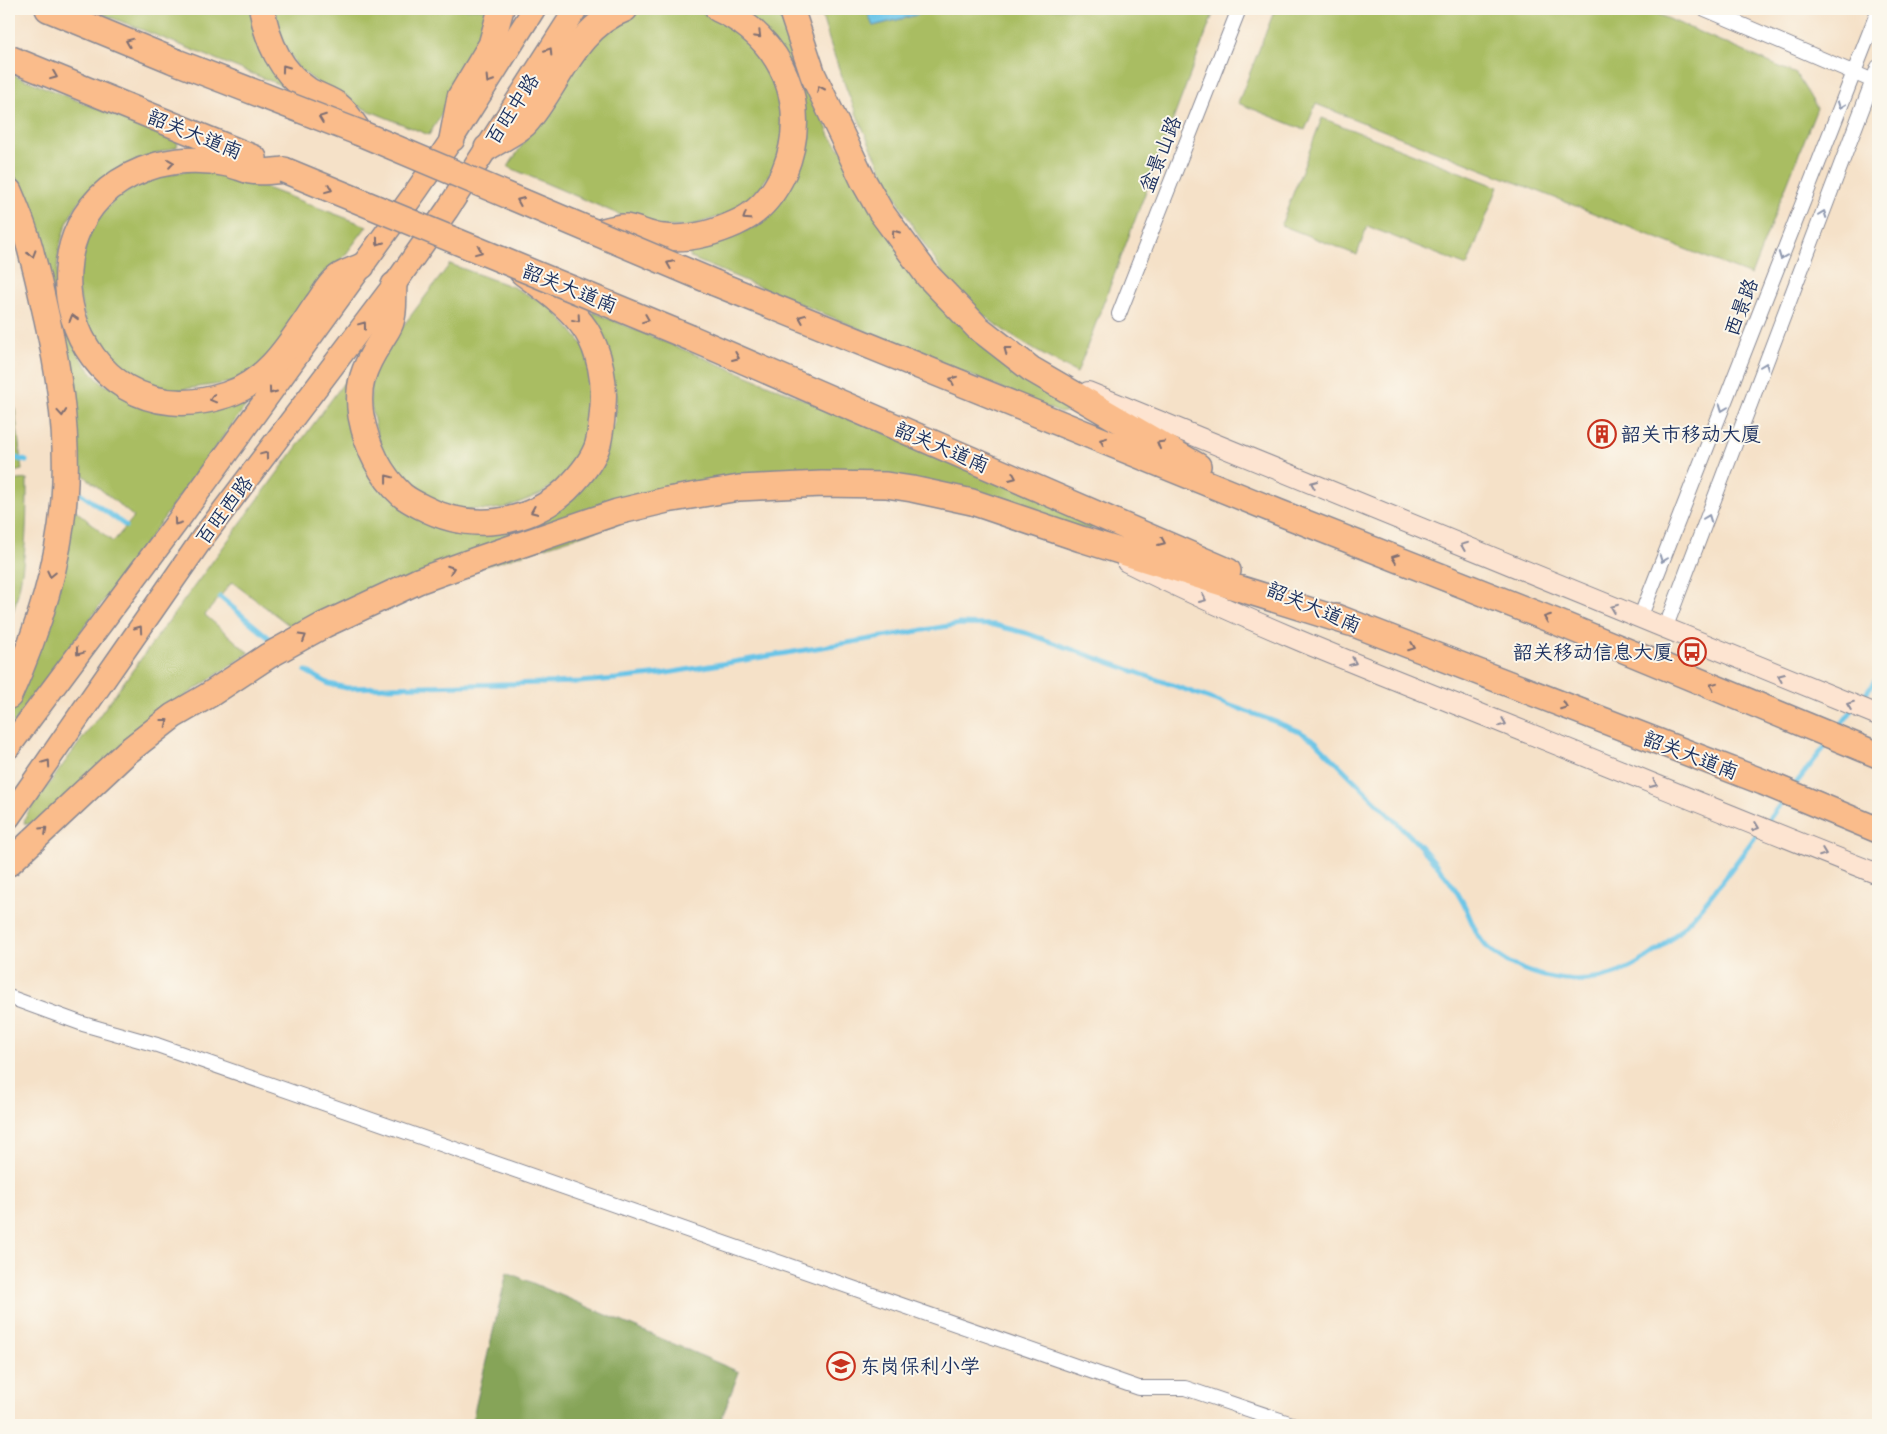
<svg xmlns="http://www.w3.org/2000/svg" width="1887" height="1434" font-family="Caveat,'LXGW WenKai TC',sans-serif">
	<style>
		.green { fill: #a9bd62; stroke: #627660 }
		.forest { fill: #86a458; stroke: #506a5b }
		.water { fill: #69c4e7; stroke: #427aa2 }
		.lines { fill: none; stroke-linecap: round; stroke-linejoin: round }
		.stream { stroke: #69c4e7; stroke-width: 5 }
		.street-casing { stroke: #888893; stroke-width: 16 }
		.secondary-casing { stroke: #888893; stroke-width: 22 }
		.primary-casing { stroke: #888893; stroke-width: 25 }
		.highway-casing { stroke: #888893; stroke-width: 28 }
		.street { stroke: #fff; stroke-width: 14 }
		.secondary { stroke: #fde4d1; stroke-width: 20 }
		.primary { stroke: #fabc8b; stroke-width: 22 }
		.highway { stroke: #fabc8b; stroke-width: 25 }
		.highway-bridge-casing { stroke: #888893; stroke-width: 28; stroke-linecap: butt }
		.highway-bridge { stroke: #fabc8b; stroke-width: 25 }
		.oneway { stroke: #7f6e72 }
		.oneway2 { stroke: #8d97ae }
		.oneway3 { stroke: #8c8a98 }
		.labels { text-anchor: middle; stroke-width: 4; stroke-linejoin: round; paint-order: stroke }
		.street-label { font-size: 20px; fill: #1b2f5e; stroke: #fbf7ec }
		.poi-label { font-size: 20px; fill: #1b2f5e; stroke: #fbf7ec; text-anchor: start }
	</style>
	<rect width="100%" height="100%" fill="#fbf7ec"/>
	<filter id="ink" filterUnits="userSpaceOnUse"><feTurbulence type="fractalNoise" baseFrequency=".02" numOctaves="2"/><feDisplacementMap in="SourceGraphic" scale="10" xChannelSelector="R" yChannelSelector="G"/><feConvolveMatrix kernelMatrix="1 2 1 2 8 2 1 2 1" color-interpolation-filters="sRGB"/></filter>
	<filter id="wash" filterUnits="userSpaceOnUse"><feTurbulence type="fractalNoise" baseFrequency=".0096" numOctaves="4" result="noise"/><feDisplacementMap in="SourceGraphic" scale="20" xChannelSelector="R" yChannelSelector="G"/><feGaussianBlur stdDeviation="1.12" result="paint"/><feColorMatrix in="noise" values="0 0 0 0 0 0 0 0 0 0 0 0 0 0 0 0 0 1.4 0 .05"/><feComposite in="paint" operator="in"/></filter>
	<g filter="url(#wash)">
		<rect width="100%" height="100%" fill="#f5e1c8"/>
		<path class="green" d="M90,9H253L271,67L283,86Z
			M274,9H491L473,61L429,135L338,98L298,68L283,42Z
			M651,9H691L717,17L765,56L782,92L783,138L775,165L760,188L738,208L725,215L687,227L646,226L508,167L571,68L590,43L634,13Z
			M738,9H779L830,136L1018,370L1066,405L1067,411L1060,413L691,258L688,252L691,249L739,234L801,120Z
			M820,9H866L873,26L940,9H1215L1077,373C1031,349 986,324 951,284C943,274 936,261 928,250C882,181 842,89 820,9Z
			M1275,9H1646L1796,74L1817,108L1751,275L1316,104L1305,130L1238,103Z
			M9,73L178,141L177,147C143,157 108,168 84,196C47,239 51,310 80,356C86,366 95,378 105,385C111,388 131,387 139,388C177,391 215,393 253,396L9,730V719L25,685L74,509L113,542L134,517L76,469L29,215L9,168Z
			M1322,118L1498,187L1467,266L1367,226L1357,255L1281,225Z
			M191,170L229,174L367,226L260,369L235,382L171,391L129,375L112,364L89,335L77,286L89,230L115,199L153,177Z
			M450,264L513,287L552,307L584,346L594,387L590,430L572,468L558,481L541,494L508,507L488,510L464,509L443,505L425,497L397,478L378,440L370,400L374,364Z
			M593,312L1086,516L1096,525L1092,528L1089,529L760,478L293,628L232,582L205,615L249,653L160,713L33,824H25L24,822L27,814L348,377L352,380L381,488L521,525L614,425L616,406L615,388L588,316Z
			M9,356L22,470L9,473Z
			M27,479C27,528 26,578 9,624V481Z"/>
		<path class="forest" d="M507,1272L739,1372L719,1425H471Z"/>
		<path class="water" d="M866,9H940L873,26Z"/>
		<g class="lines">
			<path class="stream" d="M9,456L26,461
				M73,488L126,526
				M220,597L274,642
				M306,671L329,684L347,688L580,682L616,679L661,674L960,624L994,625L1026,633L1268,719L1299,731L1315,741C1339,765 1363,789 1387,813C1405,831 1424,848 1439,868C1447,877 1455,888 1461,899C1472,918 1475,940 1494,953C1511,966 1532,974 1553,978C1649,998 1709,897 1759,832
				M1859,702L1878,677
				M1837,730L1853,709
				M1793,787L1828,743
				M1766,823L1785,798"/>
		</g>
	</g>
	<g filter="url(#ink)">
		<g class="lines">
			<defs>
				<path id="street" d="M1705,9L1878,83
					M1119,314L1239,9
					M1640,618L1878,11
					M1665,629L1878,67
					M9,997L83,1024L157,1045L1139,1388H1185L1295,1425"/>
				<path id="secondary" d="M1088,392L1878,715
					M1127,562C1249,623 1376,672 1503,723C1628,773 1753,825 1878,874"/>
				<path id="primary" d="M9,747L177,522L417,190L452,139L534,9
					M9,817L204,536L394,285L447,210L576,9"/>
				<path id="highway" d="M48,9L174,61
					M262,9C267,41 281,72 308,90C318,96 330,99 339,106C347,112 354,125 360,133
					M791,9L813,75L864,182L881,212L928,276L977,327L1031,369L1198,466
					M9,58L254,158
					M452,139L460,97L491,45L501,9
					M487,148C497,141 518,132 526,123C558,86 575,27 625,9
					M284,170C274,171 260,173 250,171C243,169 236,166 228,164C206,159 180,159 157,165C0,209 67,447 226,395C270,381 292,340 317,304C323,296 328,286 335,280C341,273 354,270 362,266
					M9,191C18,212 27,234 32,256C38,276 42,298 47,319C60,377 69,439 64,499C59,565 36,636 9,696
					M597,233C605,231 617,226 626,227C638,229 650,236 663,237C687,240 714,233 736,223C759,213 774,194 784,172C812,106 782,37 718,9
					M715,283L1278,512L1554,621L1878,755
					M394,285C393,296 395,312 391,322C389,329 383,336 380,342C364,367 356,386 361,416C367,447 379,474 402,495C408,500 416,504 422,507C469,532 526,526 566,490C578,478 593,461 598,444C601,432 602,419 603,406C605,381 600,352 586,330C570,306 544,289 522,272
					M691,338L1228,571
					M1336,617L1763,782L1878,830
					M9,863L127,752L173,716L209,695L268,656L324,625L418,581L476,560L617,512L667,500L739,488L822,484L886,485L912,489L972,502L1081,539L1350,623"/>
			</defs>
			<use href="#street" class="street-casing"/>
			<use href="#secondary" class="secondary-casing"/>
			<use href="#primary" class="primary-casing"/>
			<use href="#highway" class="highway-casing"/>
			<use href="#street" class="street"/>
			<use href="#secondary" class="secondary"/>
			<use href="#primary" class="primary"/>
			<use href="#highway" class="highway"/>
			<defs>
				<path id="highway-bridge" d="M174,61L360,133L715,283
					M284,170L691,338"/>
			</defs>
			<use href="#highway-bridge" class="highway-bridge-casing"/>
			<use href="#highway-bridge" class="highway-bridge"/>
		</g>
		<defs><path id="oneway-chevron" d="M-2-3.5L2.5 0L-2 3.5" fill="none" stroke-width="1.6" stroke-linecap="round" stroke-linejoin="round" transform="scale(1.25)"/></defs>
		<g class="oneway">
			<use href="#oneway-chevron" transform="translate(758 35) rotate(45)"/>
			<use href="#oneway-chevron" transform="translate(129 42) rotate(-158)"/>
			<use href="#oneway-chevron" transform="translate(549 51) rotate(-57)"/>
			<use href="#oneway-chevron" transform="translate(285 68) rotate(-126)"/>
			<use href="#oneway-chevron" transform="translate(54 76) rotate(22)"/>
			<use href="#oneway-chevron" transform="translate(489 80) rotate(122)"/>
			<use href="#oneway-chevron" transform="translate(820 89) rotate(-114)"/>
			<use href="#oneway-chevron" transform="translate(322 118) rotate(-159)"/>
			<use href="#oneway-chevron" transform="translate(171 163) rotate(-8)"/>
			<use href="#oneway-chevron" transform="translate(329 189) rotate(22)"/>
			<use href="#oneway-chevron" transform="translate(520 201) rotate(-157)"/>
			<use href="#oneway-chevron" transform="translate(746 217) rotate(147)"/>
			<use href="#oneway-chevron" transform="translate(895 233) rotate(-125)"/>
			<use href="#oneway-chevron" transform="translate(379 242) rotate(126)"/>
			<use href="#oneway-chevron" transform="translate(479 251) rotate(22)"/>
			<use href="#oneway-chevron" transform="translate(32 254) rotate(73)"/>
			<use href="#oneway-chevron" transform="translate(670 264) rotate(-157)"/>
			<use href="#oneway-chevron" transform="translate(73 318) rotate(-107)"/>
			<use href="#oneway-chevron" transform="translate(802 318) rotate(-158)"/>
			<use href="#oneway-chevron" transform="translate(577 319) rotate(49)"/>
			<use href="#oneway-chevron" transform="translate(646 319) rotate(22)"/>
			<use href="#oneway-chevron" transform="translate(363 325) rotate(-53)"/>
			<use href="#oneway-chevron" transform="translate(1007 350) rotate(-143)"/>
			<use href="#oneway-chevron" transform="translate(736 357) rotate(23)"/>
			<use href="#oneway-chevron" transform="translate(953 380) rotate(-158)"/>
			<use href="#oneway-chevron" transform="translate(272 391) rotate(126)"/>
			<use href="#oneway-chevron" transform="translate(213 399) rotate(165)"/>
			<use href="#oneway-chevron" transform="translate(62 413) rotate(85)"/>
			<use href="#oneway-chevron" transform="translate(1103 441) rotate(-158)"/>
			<use href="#oneway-chevron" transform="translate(1160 444) rotate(-150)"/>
			<use href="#oneway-chevron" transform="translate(265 455) rotate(-53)"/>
			<use href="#oneway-chevron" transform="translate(1013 477) rotate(23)"/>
			<use href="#oneway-chevron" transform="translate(388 478) rotate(-128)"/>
			<use href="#oneway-chevron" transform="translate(534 511) rotate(157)"/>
			<use href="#oneway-chevron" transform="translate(177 522) rotate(126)"/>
			<use href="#oneway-chevron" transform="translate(1162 542) rotate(23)"/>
			<use href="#oneway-chevron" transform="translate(1395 558) rotate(-159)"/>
			<use href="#oneway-chevron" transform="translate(451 569) rotate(-20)"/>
			<use href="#oneway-chevron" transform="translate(51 574) rotate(103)"/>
			<use href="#oneway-chevron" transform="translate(1547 618) rotate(-159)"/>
			<use href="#oneway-chevron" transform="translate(139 629) rotate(-55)"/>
			<use href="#oneway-chevron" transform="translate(303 637) rotate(-30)"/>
			<use href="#oneway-chevron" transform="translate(1412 647) rotate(21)"/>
			<use href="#oneway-chevron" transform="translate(79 652) rotate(127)"/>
			<use href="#oneway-chevron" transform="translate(1713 686) rotate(-158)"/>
			<use href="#oneway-chevron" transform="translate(1564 706) rotate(21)"/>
			<use href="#oneway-chevron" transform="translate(165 722) rotate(-38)"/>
			<use href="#oneway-chevron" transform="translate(47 763) rotate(-55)"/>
			<use href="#oneway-chevron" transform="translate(44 830) rotate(-43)"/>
		</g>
		<g class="oneway2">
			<use href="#oneway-chevron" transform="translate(1841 105) rotate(111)"/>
			<use href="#oneway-chevron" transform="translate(1823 214) rotate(-69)"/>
			<use href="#oneway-chevron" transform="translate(1782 256) rotate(111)"/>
			<use href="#oneway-chevron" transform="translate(1765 366) rotate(-69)"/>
			<use href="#oneway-chevron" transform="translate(1723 408) rotate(111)"/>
			<use href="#oneway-chevron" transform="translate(1708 518) rotate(-69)"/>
			<use href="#oneway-chevron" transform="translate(1663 559) rotate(111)"/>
		</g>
		<g class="oneway3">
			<use href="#oneway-chevron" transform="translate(1314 484) rotate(-158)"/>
			<use href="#oneway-chevron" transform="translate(1464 546) rotate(-158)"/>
			<use href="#oneway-chevron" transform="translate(1203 599) rotate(24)"/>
			<use href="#oneway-chevron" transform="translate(1614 608) rotate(-158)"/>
			<use href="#oneway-chevron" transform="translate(1353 662) rotate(22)"/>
			<use href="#oneway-chevron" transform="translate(1781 677) rotate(-157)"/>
			<use href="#oneway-chevron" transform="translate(1850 705) rotate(-159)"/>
			<use href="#oneway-chevron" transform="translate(1503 723) rotate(22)"/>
			<use href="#oneway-chevron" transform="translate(1654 784) rotate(23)"/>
			<use href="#oneway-chevron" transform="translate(1756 827) rotate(21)"/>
			<use href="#oneway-chevron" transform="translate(1823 853) rotate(21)"/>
		</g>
	</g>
	<defs>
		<symbol id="building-ring" viewBox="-11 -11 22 22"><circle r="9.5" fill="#fbf7ec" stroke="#c8321e" stroke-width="1.5"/><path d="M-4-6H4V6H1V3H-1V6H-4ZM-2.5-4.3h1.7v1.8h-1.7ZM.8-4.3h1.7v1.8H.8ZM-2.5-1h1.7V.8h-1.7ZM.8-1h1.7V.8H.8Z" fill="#c8321e"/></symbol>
		<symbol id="bus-ring" viewBox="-11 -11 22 22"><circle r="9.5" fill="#fbf7ec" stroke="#c8321e" stroke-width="1.5"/><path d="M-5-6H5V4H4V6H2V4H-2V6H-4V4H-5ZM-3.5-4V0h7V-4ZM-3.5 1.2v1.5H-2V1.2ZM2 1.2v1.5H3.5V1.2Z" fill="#c8321e"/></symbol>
		<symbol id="school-ring" viewBox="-11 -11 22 22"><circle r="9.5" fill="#fbf7ec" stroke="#c8321e" stroke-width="1.5"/><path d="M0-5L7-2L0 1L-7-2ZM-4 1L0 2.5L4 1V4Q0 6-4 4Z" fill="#c8321e"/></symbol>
	</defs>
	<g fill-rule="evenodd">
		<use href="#building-ring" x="1586" y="418" width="32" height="32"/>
		<use href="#bus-ring" x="1676" y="636" width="32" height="32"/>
		<use href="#school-ring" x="825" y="1350" width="32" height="32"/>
	</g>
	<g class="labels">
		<g class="street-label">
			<text transform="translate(512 109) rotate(-57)" y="7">百旺中路</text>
			<text transform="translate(195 134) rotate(22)" y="7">韶关大道南</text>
			<text transform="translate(1160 154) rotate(-68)" y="7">盆景山路</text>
			<text transform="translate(570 288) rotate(22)" y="7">韶关大道南</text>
			<text transform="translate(1741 307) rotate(-69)" y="7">西景路</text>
			<text transform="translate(942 447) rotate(23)" y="7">韶关大道南</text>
			<text transform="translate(224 510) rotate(-53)" y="7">百旺西路</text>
			<text transform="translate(1314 607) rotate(23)" y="7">韶关大道南</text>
			<text transform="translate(1691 755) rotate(21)" y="7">韶关大道南</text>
		</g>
		<g class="poi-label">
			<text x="1621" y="441">韶关市移动大厦</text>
			<text x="1673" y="659" text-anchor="end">韶关移动信息大厦</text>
			<text x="860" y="1373">东岗保利小学</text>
		</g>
	</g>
	<rect width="1887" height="1434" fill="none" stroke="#fbf7ec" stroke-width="30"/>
</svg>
